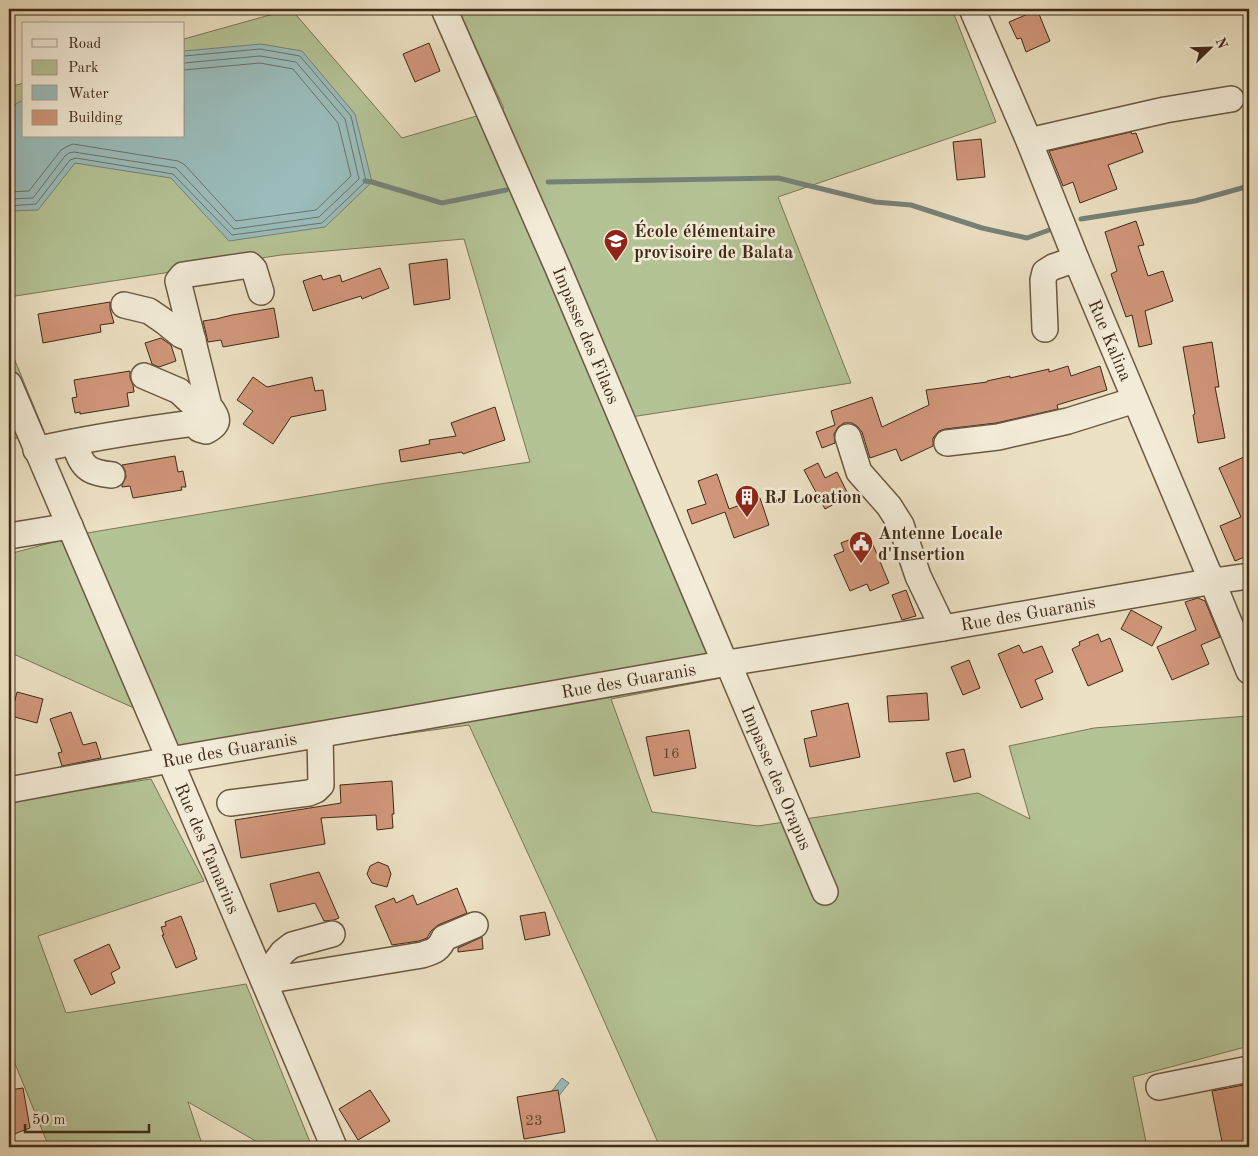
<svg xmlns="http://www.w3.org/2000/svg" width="1258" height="1156" font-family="'Old Standard TT',serif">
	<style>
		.green { fill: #b4c396; stroke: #7a7656 }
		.water { fill: #9abcbb; stroke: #768279 }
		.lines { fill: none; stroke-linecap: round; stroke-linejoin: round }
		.shore { stroke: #6d7368; stroke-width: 1 }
		.stream { stroke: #768279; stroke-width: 5 }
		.building { fill: #d1967a; stroke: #402a16 }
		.minor-casing { stroke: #6b5841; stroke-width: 28 }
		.minor { stroke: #f3ecd8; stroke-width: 25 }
		.labels { text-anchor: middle; stroke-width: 5; stroke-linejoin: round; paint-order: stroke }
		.number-label { font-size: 15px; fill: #64452f }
		.poi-label { font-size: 18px; font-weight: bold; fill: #402a16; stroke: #f3ecd8; text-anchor: start }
		.street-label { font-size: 18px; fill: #402a16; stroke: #f3ecd8 }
	</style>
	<rect width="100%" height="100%" fill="#ece1c3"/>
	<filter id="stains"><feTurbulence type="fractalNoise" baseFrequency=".004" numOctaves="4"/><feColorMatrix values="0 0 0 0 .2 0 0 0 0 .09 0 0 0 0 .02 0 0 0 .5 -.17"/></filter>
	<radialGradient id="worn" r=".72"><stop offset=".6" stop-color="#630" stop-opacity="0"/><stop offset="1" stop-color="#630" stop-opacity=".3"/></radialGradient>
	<path class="green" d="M291,9L402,138L504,108L457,9H952L996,122L778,197L851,383L631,417L742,674L611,699L652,812L758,826L978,793L1030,819L1009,746L1094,728L1248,716L1249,737V1046L1133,1077L1147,1147H660L585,978L469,725L193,763L134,708L9,652V554L87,533L380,484L530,462L464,239L281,255L9,297V87L24,83V136H184V39Z
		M9,346L44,431L9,440Z
		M151,779L204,881L38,936L66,1013L246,984L312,1147H266L188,1102L203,1147H49L9,1049V801Z"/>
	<path class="water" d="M261,44L302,51L355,114L372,182L325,227L229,241L171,178L75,163L38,210L9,211V109L19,102L24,101V136H184V51Z
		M562,1078L569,1083L558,1097L551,1092Z"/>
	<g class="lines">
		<path class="shore" d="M9,192L29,191L61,150L68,146L73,144L178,161L185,165L236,221L316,210L351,176L338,123L293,69L260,63L184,70
			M9,199L33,198L65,156L69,153L74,152L176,168L234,229L319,217L359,179L345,119L296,62L260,56L184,63
			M9,206L36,204L70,160L76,158L173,174L232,235L322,223L366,181L351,116L300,56L260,49L184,56"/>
		<path class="stream" d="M365,181L372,182L442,203L506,190
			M548,182L778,178L875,202L911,205L982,228L1027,238L1052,229
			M1081,219L1195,201L1249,186"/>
	</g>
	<path class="building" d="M1035,11L1037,15L1039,14L1050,41L1026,52L1021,38L1017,39L1009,22Z
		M429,43L440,71L415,82L403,54Z
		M1131,132L1132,134L1136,133L1143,152L1108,165L1117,189L1080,203L1073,182L1063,186L1049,151Z
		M981,139L985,177L957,180L953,142Z
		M1136,221L1144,245L1138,246L1148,276L1163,271L1173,301L1145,311L1152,344L1139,347L1132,315L1126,317L1111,274L1117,271L1105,232Z
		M447,259L450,299L414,305L409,264Z
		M380,268L389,288L362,299L361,296L313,311L303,281L321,275L323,280L340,275L342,282Z
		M110,302V309L114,323L100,325L101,332L43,343L38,314Z
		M274,308L279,337L223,347L221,340L208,342L203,321L216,319L232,315Z
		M161,338L171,345L176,361L159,367L152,364L145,343Z
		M1212,342L1219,387H1215L1225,438L1198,443L1193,415L1195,414L1183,347Z
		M1068,366L1071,376L1100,366L1107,390L1057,405L1058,409L996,423L945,429L939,431L933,438V446L901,461L896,449L870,458L862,432L857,426L852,423H844L838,427L834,434L835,443L822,448L816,432L835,425L831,411L872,397L882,427L929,405L926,390L987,382V381L1010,376V378L1049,369V372Z
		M130,371V378L133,385L134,392L127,393L129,406L80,414V412L75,413L72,398L77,397L74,380Z
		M253,377L267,387L312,377L315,391L323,390L326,410L291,417L273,444L243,424L253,411L237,400Z
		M495,407L505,440L463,454L462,452L401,462L399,450L430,444L429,440L456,436L451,423Z
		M175,456L178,472L183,471L186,487H181L182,490L133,498L130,486L122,487V485L126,477L125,470L122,465Z
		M1244,457L1249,469V555L1235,561L1220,526L1241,517L1219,468Z
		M818,463L825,478L837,472L849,496L825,509L804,470Z
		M717,474L729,509L760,498L769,525L734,538L725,512L692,524L687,510L706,504L698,481Z
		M859,536L862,543L871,540L889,583L870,591L867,584L850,591L834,555L844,551L841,543Z
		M906,590L916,616L902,620L892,595Z
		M1198,598L1205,601L1220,637L1201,645L1209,664L1172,680L1157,647L1196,630L1185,602Z
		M1131,610L1162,627L1152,646L1121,629Z
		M1098,634L1101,642L1110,638L1123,671L1088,686L1072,649L1080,645L1079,642Z
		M1019,645L1023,653L1042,646L1053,672L1035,680L1043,699L1021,708L998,654Z
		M969,660L980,688L963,695L951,667Z
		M17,692L43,699L37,723L11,716Z
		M927,693L929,720L889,722L887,696Z
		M848,703L860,757L810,767L804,739L817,736L811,711Z
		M71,712L83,745L96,742L101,758L62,766L58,753L62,752L50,719Z
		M689,730L696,768L654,776L646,737Z
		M964,749L971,777L954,782L946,753Z
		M392,781L394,814H392L393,828L377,830L376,815L321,818L325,844L241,858L235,820L341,803L340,785Z
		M378,862L388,866L391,874L387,887L372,883L367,874L370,866Z
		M319,872L339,918L334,920L324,921L315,903L278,912L270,884Z
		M457,888L467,913L438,925L431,931L427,938L419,941L392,945L375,906L394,898L396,903L413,895L417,905Z
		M545,912L550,935L525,940L520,916Z
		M181,916L195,952H194L197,959L176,968L162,935H164L161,927L166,926L165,922Z
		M482,937L483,949L458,952V948Z
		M109,944L120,968L111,973L115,983L91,995L74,960Z
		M1249,1084V1147H1223L1212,1091Z
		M23,1088L30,1128L9,1136V1090Z
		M370,1090L390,1121L358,1140L339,1109Z
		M558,1090L565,1132L524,1139L517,1097Z"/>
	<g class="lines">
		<defs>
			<g id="minor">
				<path id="s1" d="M444,9L557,266L722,656L728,663L825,892"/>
				<path id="s2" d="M972,9L1029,141L1076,259L1208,572L1214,581L1215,588L1249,671"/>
				<path d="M1029,141L1165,110L1231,99"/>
				<path d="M124,305L149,311L165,322L181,335L193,340"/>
				<path d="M1045,329L1043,280L1045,272L1053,267L1076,259"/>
				<path d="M144,376L179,391L198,409"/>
				<path id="s3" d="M9,384L170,760L334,1147"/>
				<path d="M848,437L859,472L889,506L901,525L918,576L943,628"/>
				<path d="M74,442C82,467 86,472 112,475"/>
				<path d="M947,443L998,437L1068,421L1135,400"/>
				<path d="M36,450C88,438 141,430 194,423L199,429L206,431C220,424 219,418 209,406L178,281L183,275L250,265L254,269L261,292"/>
				<path d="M9,536L70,526"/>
				<path id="s4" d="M9,790L170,760L398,721L728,663L943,628L1214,581L1249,576"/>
				<path d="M230,803L309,793L316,790L321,785L320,735"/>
				<path d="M277,979V960L283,952L292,945L332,934"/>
				<path d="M264,981L422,955C434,951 439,950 444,938L475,925"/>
				<path d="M1159,1087L1249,1069"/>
			</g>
		</defs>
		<use href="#minor" class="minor-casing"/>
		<use href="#minor" class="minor"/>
	</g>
	<defs>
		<symbol id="school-pin" viewBox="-11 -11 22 30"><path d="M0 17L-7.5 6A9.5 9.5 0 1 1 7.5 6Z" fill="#8f2418" stroke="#f3ecd8"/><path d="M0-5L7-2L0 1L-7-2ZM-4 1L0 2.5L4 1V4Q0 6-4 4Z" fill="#fff"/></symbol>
		<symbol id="building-pin" viewBox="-11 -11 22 30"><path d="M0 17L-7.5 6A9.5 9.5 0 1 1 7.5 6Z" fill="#8f2418" stroke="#f3ecd8"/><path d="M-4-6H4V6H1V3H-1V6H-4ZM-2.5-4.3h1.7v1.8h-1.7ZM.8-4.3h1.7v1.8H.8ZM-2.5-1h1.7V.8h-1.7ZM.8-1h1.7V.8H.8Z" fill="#fff"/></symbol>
		<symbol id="civic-pin" viewBox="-11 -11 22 30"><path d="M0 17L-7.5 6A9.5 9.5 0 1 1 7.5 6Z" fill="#8f2418" stroke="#f3ecd8"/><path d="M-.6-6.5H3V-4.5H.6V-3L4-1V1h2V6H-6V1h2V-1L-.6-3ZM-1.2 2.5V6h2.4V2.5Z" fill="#fff"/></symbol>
	</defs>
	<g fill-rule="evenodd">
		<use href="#school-pin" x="602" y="227" width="28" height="38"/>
		<use href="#building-pin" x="733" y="483" width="28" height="38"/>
		<use href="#civic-pin" x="847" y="529" width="28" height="38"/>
	</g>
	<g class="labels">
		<g class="number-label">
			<text x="671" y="758">16</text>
			<text x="534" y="1125">23</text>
		</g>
		<g class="poi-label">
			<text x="634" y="237">École élémentaire<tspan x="634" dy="21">provisoire de Balata</tspan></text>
			<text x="764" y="503">RJ Location</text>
			<text x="878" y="539">Antenne Locale<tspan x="878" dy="21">d'Insertion</tspan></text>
		</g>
		<g class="street-label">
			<text dy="6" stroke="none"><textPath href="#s1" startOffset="356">Impasse des Filaos</textPath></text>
			<text dy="6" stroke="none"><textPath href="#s2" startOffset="359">Rue Kalina</textPath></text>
			<text dy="6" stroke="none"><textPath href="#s4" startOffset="1034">Rue des Guaranis</textPath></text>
			<text dy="6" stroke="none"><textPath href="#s4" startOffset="629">Rue des Guaranis</textPath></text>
			<text dy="6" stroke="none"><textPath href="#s4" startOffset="224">Rue des Guaranis</textPath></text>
			<text dy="6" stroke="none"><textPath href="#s1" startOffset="838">Impasse des Orapus</textPath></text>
			<text dy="6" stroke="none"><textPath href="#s3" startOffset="505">Rue des Tamarins</textPath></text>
		</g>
	</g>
	<rect width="1258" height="1156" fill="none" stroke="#ece1c3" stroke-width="30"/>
	<rect x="10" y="10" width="1238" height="1136" fill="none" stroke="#402a16" stroke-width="2.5"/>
	<rect x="15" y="15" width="1228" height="1126" fill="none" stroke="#402a16"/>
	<rect x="22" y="22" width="162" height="115" fill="#f3ecd8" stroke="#ab9e8a"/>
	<rect x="32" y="39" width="25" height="8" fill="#f3ecd8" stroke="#ab9e8a"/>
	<text x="68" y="48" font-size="15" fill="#402a16">Road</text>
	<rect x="32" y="60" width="25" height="15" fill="#b4c396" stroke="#ab9e8a"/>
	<text x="68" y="72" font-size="15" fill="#402a16">Park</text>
	<rect x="32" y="85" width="25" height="15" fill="#9abcbb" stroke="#ab9e8a"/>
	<text x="68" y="98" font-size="15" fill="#402a16">Water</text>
	<rect x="32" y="110" width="25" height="15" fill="#d1967a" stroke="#ab9e8a"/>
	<text x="68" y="122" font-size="15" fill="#402a16">Building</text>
	<g transform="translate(1210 48) rotate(67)" stroke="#f3ecd8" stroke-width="4" paint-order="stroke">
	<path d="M0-4L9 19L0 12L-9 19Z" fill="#402a16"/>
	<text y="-8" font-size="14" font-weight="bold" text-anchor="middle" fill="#402a16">N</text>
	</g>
	<path d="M25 1124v8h124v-8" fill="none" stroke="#402a16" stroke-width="2.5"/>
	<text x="32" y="1124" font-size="15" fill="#402a16" stroke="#f3ecd8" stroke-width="4" paint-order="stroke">50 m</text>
	<rect width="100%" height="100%" filter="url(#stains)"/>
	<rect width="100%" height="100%" fill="url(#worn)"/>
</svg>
